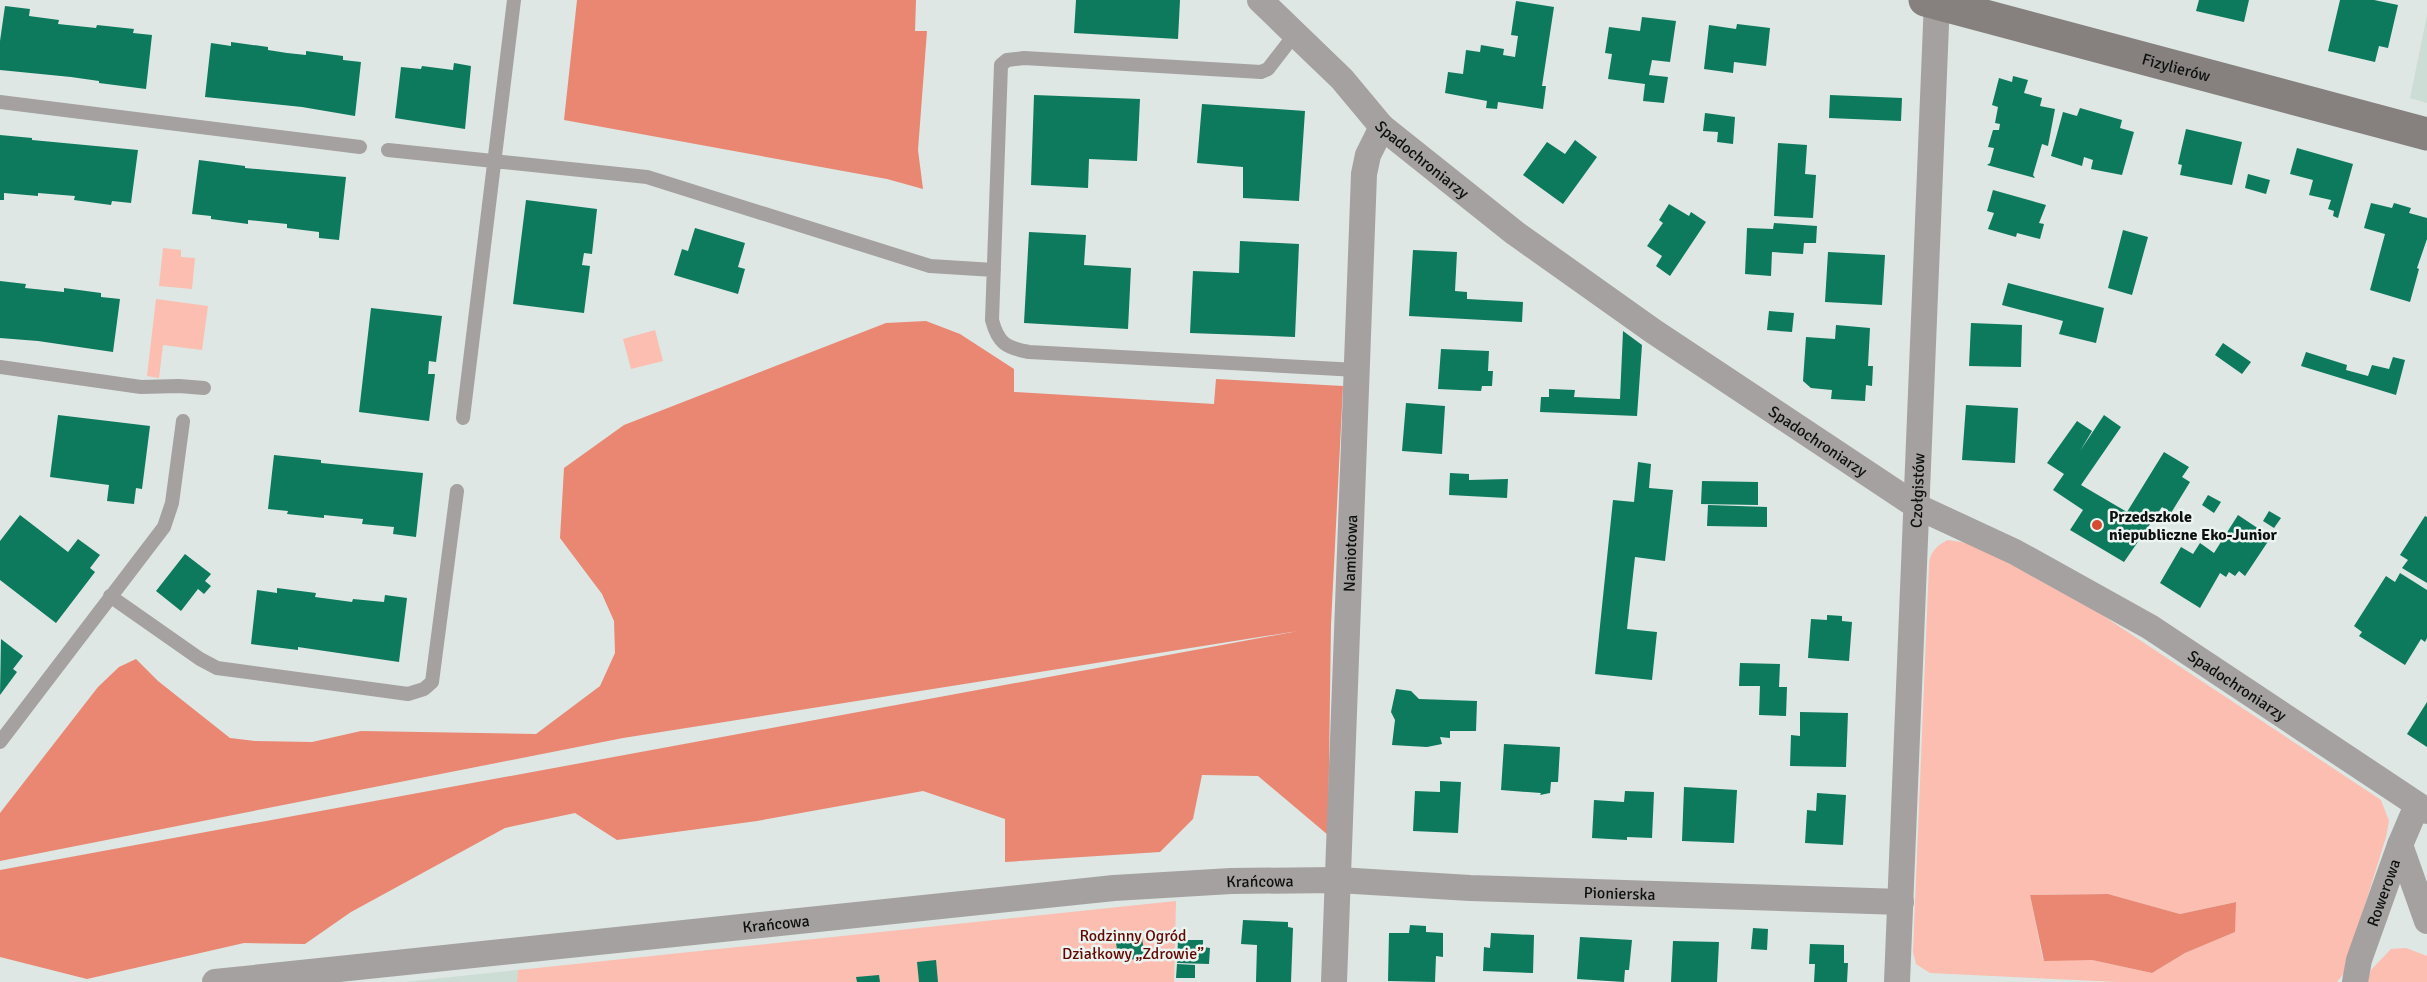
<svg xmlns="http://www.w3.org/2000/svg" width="2427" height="982" font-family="Signika,sans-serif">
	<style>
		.built { fill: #ccddd6 }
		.green { fill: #fbbeb1; fill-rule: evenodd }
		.forest { fill: #e98773 }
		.building { fill: #0d795d }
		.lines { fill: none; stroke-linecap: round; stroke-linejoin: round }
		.lane { stroke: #a5a1a0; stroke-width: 14 }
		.street { stroke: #a5a1a0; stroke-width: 26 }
		.secondary { stroke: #86817f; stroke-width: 33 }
		.poi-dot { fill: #d54a31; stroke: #ebf4f0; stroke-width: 2 }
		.labels { text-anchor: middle; stroke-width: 5; stroke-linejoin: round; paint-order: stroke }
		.street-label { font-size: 16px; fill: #0d100f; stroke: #ebf4f0 }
		.poi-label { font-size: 16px; font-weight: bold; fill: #0d100f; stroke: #ebf4f0; text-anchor: start }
		.park-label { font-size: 16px; fill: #630800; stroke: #ebf4f0 }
	</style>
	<rect width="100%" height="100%" fill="#dee7e3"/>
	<path class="built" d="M2427,15V103L2410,98Z
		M518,970L517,982H404Z"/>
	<path class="green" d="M163,248L181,250V257L195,258L192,289L159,286Z
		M156,299L208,306L202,350L163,345L159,378L147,376Z
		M655,330L663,361L631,369L623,339Z
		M1948,540L1974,544L2099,613L2381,800L2389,821L2386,837L2344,973L2337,982H2118L1930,973L1916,964L1913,952L1929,564C1930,552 1937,545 1948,540ZM2108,894L2180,914L2235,902V932L2185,953L2152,973L2092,960H2043L2030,895Z
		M1176,901L1174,982H517L518,970Z
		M2406,948L2427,956V982H2367L2371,970L2391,949Z"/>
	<path class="forest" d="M577,0H916L915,31H927L918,150L923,189L887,179L564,120Z
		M926,321L960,334L1014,369V392L1214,404L1216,379L1343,386L1331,625L1328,835L1258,776L1202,775L1193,819L1160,852L1005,862V819L923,791L757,821L617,840L575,813L505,828L351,912L305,944L244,943L87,979L0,957V870L1298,631L623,738L0,861V813L98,687L119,667L136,659L158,681L230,738L255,741L312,742L361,731L536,734L600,686L615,653L614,621L602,594L560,538L564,468L624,425L886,323Z
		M2108,894L2180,914L2236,902L2235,932L2185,953L2152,973L2092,960L2044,961L2030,895Z"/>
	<path class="building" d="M1076,0H1180L1178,39L1074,33Z
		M2199,0H2249L2244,22L2196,11Z
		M2340,0H2374L2398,5L2388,48L2379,46L2375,62L2328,51Z
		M1516,1L1554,7L1542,86H1546L1543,109L1498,102L1497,109L1486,108L1487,101L1445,93L1448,72L1463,74L1466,50L1480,52L1481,45L1504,49L1503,55L1515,57L1518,36L1511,35Z
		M5,6L30,9L29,16L59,20L58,24L96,28L97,25L134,29L133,33L152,35L146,89L99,83V81L71,77L0,70V41Z
		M1642,17L1676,21L1670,62L1652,60L1649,75L1668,77L1664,103L1643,101L1645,84L1608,79L1612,54L1605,53L1609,27L1640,31Z
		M1737,24L1770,28L1766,66L1734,62L1733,73L1704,69L1709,25L1736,29Z
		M231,42L268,47V50L287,53L306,55V51L343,56V60L361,62L355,116L302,107L205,97L211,43L231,46Z
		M454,63L471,66L465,129L395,118L401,67L421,69L422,66L453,70Z
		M2013,76L2028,80L2024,93L2042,98L2040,106L2055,109L2048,146L2042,144L2033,175L2035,178L1987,165L1990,163L1994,148L1988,147L1993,130H1999L2000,124L1995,123L1998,107L1992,105L1999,78L2012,82Z
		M1034,95L1140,99L1137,161L1089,159L1088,188L1031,185Z
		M1830,95L1902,98L1901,121L1829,118Z
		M1202,104L1305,111L1299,201L1243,198V167L1197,163Z
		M2080,108L2122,120L2120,128L2134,132L2122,175L2091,169L2093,160L2084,157L2082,166L2051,156L2063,112L2077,116Z
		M1705,113L1735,117L1733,144L1717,142L1718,132L1703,131Z
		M2186,129L2242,142L2232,185L2180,175L2182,165L2178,164Z
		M0,135L32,138V140L138,150L131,203L112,201L111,205L74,200L75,196L38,193V196L4,193V200H0Z
		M1575,140L1597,157L1563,204L1523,175L1547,142L1565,154Z
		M1778,143L1807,145L1805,174L1816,175L1813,218L1774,216Z
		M2297,148L2353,164L2338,218L2333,216L2334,211L2328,209L2331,200L2309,195L2313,180L2290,174Z
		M199,160L245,166V168L346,177L339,240L319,238V232L287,228V224L248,220V224L211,219V216L192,214Z
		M2248,174L2270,180L2266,194L2245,188Z
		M1993,190L2046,205L2039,223L2044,224L2040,239L2017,233L2016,237L1988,229L1994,213L1987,211Z
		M526,200L597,209L592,254L584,253L582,265L590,266L584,313L513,304Z
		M2371,203L2392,208L2394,203L2411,208L2409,213L2427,218V239L2417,268L2419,269L2410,302L2370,290L2385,234L2364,228Z
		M1669,204L1689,216L1691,212L1706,222L1670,276L1656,266L1662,256L1647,246L1663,223L1659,220Z
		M1774,223L1817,226L1816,243H1804L1803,254L1772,252L1771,276L1745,274L1747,228L1773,229Z
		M695,228L745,243L738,267L745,269L738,294L674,275L682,249L688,251Z
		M2123,230L2148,237L2132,295L2108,288Z
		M1029,232L1086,235L1084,265L1131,268L1128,329L1024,323Z
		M1240,241L1299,244L1295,337L1190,333L1193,271L1239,273Z
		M1413,250L1457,252L1455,291L1467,292V299L1523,302L1522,322L1409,316Z
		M1828,252L1885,255L1882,305L1825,302Z
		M0,281L26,284L25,288L64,292V288L101,293V297L120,299L113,352L38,341L0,338Z
		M2008,283L2104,308L2096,343L2059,334L2063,321L2002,305Z
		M371,308L442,316L436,362L429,361L428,374H435L429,421L359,412Z
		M1769,311L1794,313L1792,332L1767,330Z
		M1971,323L2022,325L2021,367L1969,366Z
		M1836,325L1870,328L1868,366H1873L1872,386L1866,385L1865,401L1831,399L1832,390L1811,388L1803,381L1806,337L1835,339Z
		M1623,331L1642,345L1637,416L1540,412L1541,397H1549V389L1575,390L1574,397L1620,399Z
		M2223,343L2251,362L2242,374L2215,355Z
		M1441,349L1489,351L1488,371H1493L1492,386H1482L1481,391L1438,389Z
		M2306,352L2347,365L2346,370L2368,376L2372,365L2389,369L2393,357L2405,360L2396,395L2301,366Z
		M1406,403L1445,406L1442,454L1402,451Z
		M1966,405L2018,408L2015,463L1962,460Z
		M58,415L150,426L142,489L136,488L134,504L107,501L109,485L50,477Z
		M2104,415L2121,427L2081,485L2127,512L2164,452L2189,467L2182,477L2190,482L2171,513L2162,507L2124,562L2070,530L2083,510L2053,490L2064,474L2047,463L2077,421L2092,431L2080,451Z
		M274,455L321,460V463L423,473L416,537L393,534L394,527L362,524L363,519L324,515V518L287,514L288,511L268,509Z
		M1638,462L1651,464L1649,488L1673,490L1665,561L1635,557L1627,629L1657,632L1652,680L1595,674L1613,500L1634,502Z
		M1450,473L1469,474V480L1508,479L1507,498L1449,495Z
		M1702,481L1758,482V505L1701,504Z
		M2208,495L2221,502L2214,513L2202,505Z
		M1708,505L1767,507V527L1707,526Z
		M2269,511L2281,518L2274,528L2263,521Z
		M20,515L68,552L78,539L100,555L90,568L95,572L56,623L0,580V541Z
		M2238,515L2271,537L2245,576L2239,571L2235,576L2229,572L2226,577L2220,573L2200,608L2160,583L2181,547L2193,554L2200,543L2214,553Z
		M2425,516L2427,517V583L2402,568L2408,560L2400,555Z
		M185,554L211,574L205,581L211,586L204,594L198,589L181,611L156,591Z
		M2400,573L2427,590V638L2425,642L2421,639L2405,665L2359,636L2362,632L2354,626L2386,576L2395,582Z
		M277,588L316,593L315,597L352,602L353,599L384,602L385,595L407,598L399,662L298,647V650L251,644L257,590L277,593Z
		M1827,615L1842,616V621L1852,622L1849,661L1808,658L1811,619L1827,620Z
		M1,639L23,656L13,669L17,672L0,695Z
		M1740,663L1780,664L1779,687H1787L1786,716L1759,715L1760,686H1739Z
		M1396,689L1411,691L1419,699L1477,701L1476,731H1450V738L1440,737L1442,744L1427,747L1392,745L1395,720L1391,712Z
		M2427,702V747L2407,734Z
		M1800,712L1848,713L1846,767L1790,766L1791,735L1800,736Z
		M1504,744L1560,747L1558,782H1551L1550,793L1540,795L1541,793L1501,790Z
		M1440,781L1461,782L1458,833L1413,831L1415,791L1440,792Z
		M1684,787L1737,790L1734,843L1682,841Z
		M1625,791L1654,792L1652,838L1627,837V840L1592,838L1594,800L1624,802Z
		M1817,793L1846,795L1843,845L1805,843L1807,810L1816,811Z
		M1243,920L1288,922V927L1293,928L1291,982H1256L1257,945L1241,944Z
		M1410,925L1426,926V932L1443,933V957L1436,956L1435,982L1388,981L1389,933H1409Z
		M1753,928L1768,929L1767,950L1751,949Z
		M1141,931L1145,958L1119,961L1116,943L1130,941L1129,932Z
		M1491,933L1534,935L1533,973L1483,971L1484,947L1490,948Z
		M1580,937L1632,940L1629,970H1625L1624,982L1577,979Z
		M1178,940H1203V947L1210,948L1209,964L1177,963Z
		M1673,941L1719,942L1717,982H1671Z
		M1810,944L1844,945V963H1848L1847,982H1814L1815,964H1809Z
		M936,960L938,982H919L917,962Z
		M1177,964L1195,965V978H1176Z
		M879,975L880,982H857L856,977Z"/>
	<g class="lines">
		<path class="lane" d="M1295,34L1268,69L1261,72L1024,58L1007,60L1001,65L992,320C998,343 1006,348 1029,352L1357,370
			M0,102L360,147
			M388,150L647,177L930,266L994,270
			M0,367L141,387L179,386L204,388
			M463,418L514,0
			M110,596L200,659L217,668L408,694L424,689L432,682L457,491
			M0,742L164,527L172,503L183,421"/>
		<g class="street">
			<path id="s1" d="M1260,0L1342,79L1382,127L1515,233L1653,331L1918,507L2015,552L2150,627L2427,811"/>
			<path d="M2400,845L2427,921"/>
			<path id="s2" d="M215,982L1114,888L1231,881L1338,880L1470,888L1901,902"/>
			<path id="s3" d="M1334,982L1364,174L1368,155L1382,127"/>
			<path id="s4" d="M1897,982L1937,0"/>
			<path id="s5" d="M2355,982L2359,960L2400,845L2417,805"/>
		</g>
		<path class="secondary" id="s6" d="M1925,0L2427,134"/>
	</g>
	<circle class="poi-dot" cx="2097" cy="525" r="6"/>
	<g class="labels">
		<g class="street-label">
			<text dy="6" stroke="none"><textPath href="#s6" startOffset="260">Fizylierów</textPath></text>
			<text dy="6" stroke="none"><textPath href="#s1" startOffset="228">Spadochroniarzy</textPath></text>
			<text dy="6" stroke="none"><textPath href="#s1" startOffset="714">Spadochroniarzy</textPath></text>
			<text dy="6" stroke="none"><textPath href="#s4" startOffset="492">Czołgistów</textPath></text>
			<text dy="6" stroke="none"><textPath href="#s3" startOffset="429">Namiotowa</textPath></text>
			<text dy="6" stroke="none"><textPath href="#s1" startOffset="1200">Spadochroniarzy</textPath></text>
			<text dy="6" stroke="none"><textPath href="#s2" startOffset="1050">Krańcowa</textPath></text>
			<text dy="6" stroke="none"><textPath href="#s5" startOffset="94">Rowerowa</textPath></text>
			<text dy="6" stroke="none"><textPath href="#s2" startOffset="1410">Pionierska</textPath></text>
			<text dy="6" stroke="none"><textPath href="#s2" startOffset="564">Krańcowa</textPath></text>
		</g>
		<g class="poi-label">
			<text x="2109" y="522">Przedszkole<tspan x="2109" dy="18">niepubliczne Eko-Junior</tspan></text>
		</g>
		<g class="park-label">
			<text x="1133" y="941">Rodzinny Ogród<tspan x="1133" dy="18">Działkowy „Zdrowie”</tspan></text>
		</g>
	</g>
</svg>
